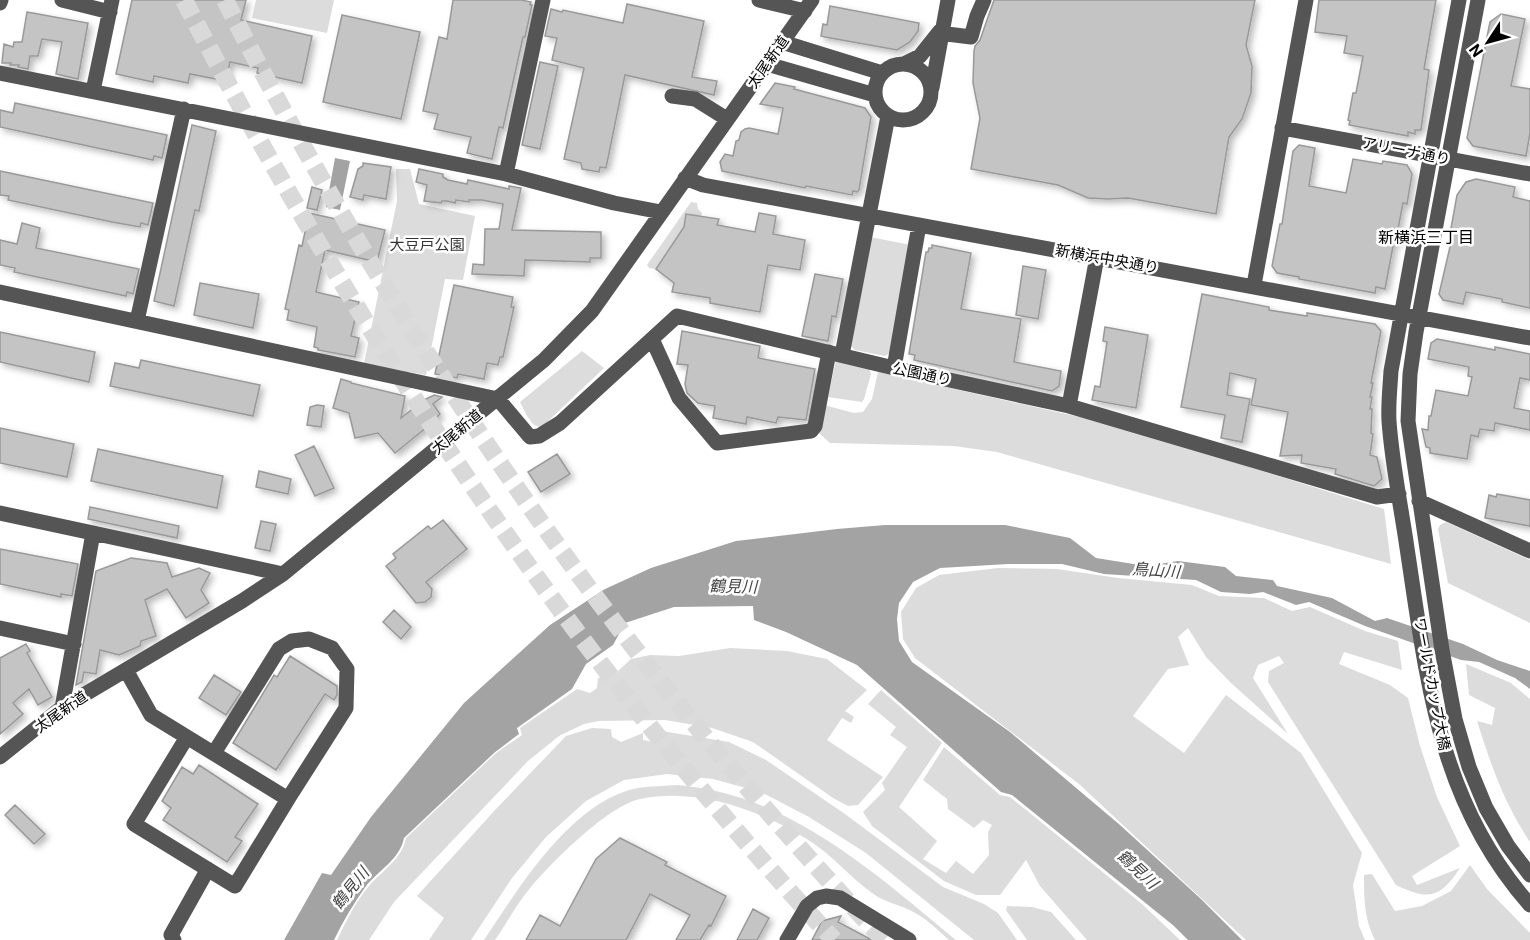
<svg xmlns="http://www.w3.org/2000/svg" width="1530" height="940" font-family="Roboto,'Noto Sans JP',sans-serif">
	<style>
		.green { fill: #dcdcdc }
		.water { fill: #a3a3a3 }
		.building { fill: #c4c4c4; stroke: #999; stroke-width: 1.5; filter: url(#shadow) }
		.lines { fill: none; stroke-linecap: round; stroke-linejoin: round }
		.highway-tunnel { stroke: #d9d9d9; stroke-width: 18; stroke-dasharray: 18 9; stroke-linecap: butt }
		.minor { stroke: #555; stroke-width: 15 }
		.labels { text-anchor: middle; stroke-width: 5; stroke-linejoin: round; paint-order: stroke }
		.street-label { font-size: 15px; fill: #000; stroke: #fff }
		.park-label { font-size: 15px; fill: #333; stroke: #fff }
		.neighbourhood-label { font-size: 16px; fill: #000; stroke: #fff }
		.water-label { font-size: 16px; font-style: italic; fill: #444; stroke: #fff }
	</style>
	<defs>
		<filter id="shadow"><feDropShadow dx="3.5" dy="3.5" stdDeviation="3" flood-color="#0004"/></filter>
	</defs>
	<rect width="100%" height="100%" fill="#fff"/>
	<path class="green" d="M256,0H334L327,33L252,18Z
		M396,169H410L419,204L475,216L463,280L445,279L426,375L364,364L397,201Z
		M691,202L697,203L698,209L702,213L701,217L686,214L684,227L656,269L649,268L647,265Z
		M870,237L911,245L890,353L885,356L855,350L850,345Z
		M582,351L604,368L543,426L539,427L533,424L527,416L520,402Z
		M836,360L869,368L871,374L864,399L862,402L828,397Z
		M878,372L1084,418L1153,437L1384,509L1391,564L997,452L954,446L830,443L819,433L824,405L854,413L863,412L872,399Z
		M1446,522L1530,560V623L1448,583L1438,529L1440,525Z
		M998,568L1057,569L1118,578L1192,585L1219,596L1264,598L1292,611L1310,607L1365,631L1398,641L1402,670L1344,652L1339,664L1390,685L1408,698L1420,746L1437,797L1460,846L1412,876L1417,885L1460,868C1440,898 1429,901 1396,885L1268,682L1269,671L1284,663L1279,656L1258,665L1253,678L1288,734L1231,683L1206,657L1188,628L1178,637L1189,665L1168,669L1133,716L1184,753L1226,695L1301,753L1362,853L1353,885L1359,926L1365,940H1246L1079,784L915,658L903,639L901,612L916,588L939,575Z
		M730,648L787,651L827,659L867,690L845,711L854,717L851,723L842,718L827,740L883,777L858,805L848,806L833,798L753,742L712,728L665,720L599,721L584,724L559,736L528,761L394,902L369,940H337C346,922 355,902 369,886C382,871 402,859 406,838L496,753L522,735L520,728L577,689L590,693L597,688L598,678L617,672L631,659L650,655L679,656Z
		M1466,664L1511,683L1530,699V842C1504,803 1491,765 1477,721L1492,725L1495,708L1469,695Z
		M881,690L942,743L899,807L937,841L923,859L946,873L956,861L973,874L989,855L988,832L992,825L983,820L974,828L948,809L947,799L923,780L944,747L1000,795L1010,797L1142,904L1180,940H1087L1040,886L1026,860L1000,895H976L944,881L872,826L863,812L885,790L882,783L907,747L890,735L896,727L868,704Z
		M592,728L611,729L612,737L621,742L643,733V740L653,742L662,731L729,742L766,760L845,814L943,887L984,904L998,913L1017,940H974L866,853L809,817L761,792L713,779L667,774L624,780L586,801L546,837L512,878L471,940H429L444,918L417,896L496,809L566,736Z
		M679,785C692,787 707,788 720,792C809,813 887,883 956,940H949C939,931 929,921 917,914C903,905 885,903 872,893C848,876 831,853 805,838C757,809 696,787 640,799C608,806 553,861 531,887C517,903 507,923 495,940H484C518,889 572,800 638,788C651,786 665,786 679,785Z
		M1470,865L1487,889L1530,933V940H1375C1364,919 1364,898 1364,875L1372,874L1395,911L1422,906L1451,891Z
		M1007,906L1032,907L1051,912L1076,940H1027L1006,910Z"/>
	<path class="water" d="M335,158L350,161L340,210L326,207Z
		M885,525H1005L1070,538L1096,558L1146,566L1178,561L1225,567L1236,576L1273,580L1277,586L1332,598L1375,621L1387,618L1463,644L1497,660L1530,671V689L1515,678L1479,662L1461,660L1365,626L1309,602L1296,605L1263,592L1250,594L1221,592L1196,580L1104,574L1062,564H1008L940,568L913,582L899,603L897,619L899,641L912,662L1010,732L1120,825L1201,899L1242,940H1188L1174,926L1012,795L1001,792L857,665L786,632L754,620L753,606L674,607L625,623L613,645L586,664L572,689L517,728L519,734L494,753L404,838C400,859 379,870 366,886C354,903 343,921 334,940H284L322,873L331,875L371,817L464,703L550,625L605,589L651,568L736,541L837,529Z"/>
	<path class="building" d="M132,0H246L241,20L312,36L302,83L257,73L258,68L230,62L226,81L190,74L188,83L154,76L153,82L116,74Z
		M453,0H521L531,2L530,5H532L525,37H523L503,128L499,127L492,159L467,153L471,137L434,129L438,114L423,111L439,37L447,39Z
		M994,0H1255L1246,45L1252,66L1251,93L1242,119L1229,137L1216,214L1128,198L1108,199L1088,198L1058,185L971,169L980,118L973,83L974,51L975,46L980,40Z
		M1319,0H1436L1424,69L1429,70L1421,130H1415V134L1408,132V136L1349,125L1350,121L1348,120L1353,93H1356L1363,56L1344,53L1347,36L1315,32Z
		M627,4L704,21L692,77L717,81L714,95L625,75L606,168L600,167L599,172L582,169L581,163L564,159L584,68L552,60L557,38L545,36L551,9L562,12L563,10L623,23Z
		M830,6L919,23L918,31L910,42L897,50L825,37L821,36L823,24L827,25Z
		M27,12L88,23L78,79L56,74L62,42L42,39L38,56H30L28,69L18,67L19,65H10L11,63H2L4,44L13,47L14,42H22Z
		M1501,14L1525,19L1511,86L1530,89V133L1526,156L1473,146L1467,138L1490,22Z
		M342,15L420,32L401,119L323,102Z
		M540,62L558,66L540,149L522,145Z
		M775,83L795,87L794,89L865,108L871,117L859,190L857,192L853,191L852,195L806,186L805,188L722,171L720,162L725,154L733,156L736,141L739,140L741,132L745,129L749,128L778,134L783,108L760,104Z
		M15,103L167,135L162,158L154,156L153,160L0,127V110L13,113Z
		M192,125L216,131L199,211L195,210L174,306L154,301Z
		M1299,145L1315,148L1309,186L1346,193L1353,159L1382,164L1383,161L1407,165L1412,174L1407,204L1403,203L1398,229L1401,230L1398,242L1394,241L1385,289L1376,287L1375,293L1299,279V277L1277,273L1272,266L1280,224H1282L1293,151Z
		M363,163L391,167L386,199L364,195L363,200L350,197L358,169L363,166Z
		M419,169L443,174V177L448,180L467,184L468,180L509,189V186L521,188L512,230L601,232V258H590V262L525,260L524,276L472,274L473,264L484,265L485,229H499L503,204L482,200H469V202L456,200L455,203L447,201H442L441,203L424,201L427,185L416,182Z
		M0,171L153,203L148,225L141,223L140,227L112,222L8,200L9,196L0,195Z
		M1476,179L1515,187L1513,197L1530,201V308L1502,302V299L1466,292L1463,304L1443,300L1439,294L1453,234H1450L1457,195L1466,182Z
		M312,187L322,190L317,210L307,208Z
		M309,213L385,230L377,262L325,250L316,292L359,302L351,336L359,338L355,357L318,350V348L314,347L317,327L287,320L289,310L285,309L299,245L302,246Z
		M759,213L776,216L773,234L805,240L800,270L768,265L760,312L710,303V298L672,292L674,283L656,269L684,227L686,214L719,219L717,225L755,232Z
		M22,223L40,228L36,248L139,269L133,294L127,292L126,296L14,272L15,268L0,265V240L17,244Z
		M932,245L971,253L961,309L1021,319L1014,362L1061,371L1059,386L1052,391L914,360L915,355L909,354L926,252H928L929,248H932Z
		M1023,266L1046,270L1038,319L1016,315Z
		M815,274L843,279L836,317L832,316L828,341L802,336Z
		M200,283L259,294L253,328L194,315Z
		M454,285L513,297L511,307H514L503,357H500L498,365L487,363L484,379L458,374L457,378L435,374Z
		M1202,294L1269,307V310L1307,316V313L1375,324L1381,331L1371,383H1373L1370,397H1372L1370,409H1372L1371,433L1373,434L1370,455L1377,457L1382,479L1374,486L1335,474L1336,469L1301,463L1302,455L1280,456L1288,412L1251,405L1256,379L1230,373L1227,395L1250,399L1242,442L1221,438L1225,415L1181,407Z
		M1105,327L1148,335L1136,408L1092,400L1095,386L1100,387L1107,342L1103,341Z
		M682,331L760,346L758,358L815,369L806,420L778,417L776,423L747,417L746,424L713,418L715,406L698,403L687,393L685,384L688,365L677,364Z
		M0,332L95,352L89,382L0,362Z
		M1437,339L1495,350V347L1530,354V380L1520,378L1514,408L1530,411V430L1495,423L1494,431L1480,429L1478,437L1471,435L1467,459L1430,453V448L1426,447L1422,429L1428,430L1429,416H1431L1436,390L1468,396L1472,377L1468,376L1469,367L1428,359L1431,343Z
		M141,360L260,385L253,416L110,386L115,363L139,368Z
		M341,379L351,382V383L405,396L401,418L424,400L434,395L442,397L433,404L440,414L436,418L437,419L395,453L378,433L355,438L349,413L333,408Z
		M317,405L324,406L321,427L307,425L310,407Z
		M0,428L74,444L67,477L0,463Z
		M314,446L334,488L315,496L295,455Z
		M98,449L223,476L217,508L91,481Z
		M557,454L570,474L541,492L528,472Z
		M259,471L291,479L288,494L256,487Z
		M1497,494L1530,500V526L1485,518L1489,495L1496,497Z
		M90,507L179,526L177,538L88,519Z
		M443,520L467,549L426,582L432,589L431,597L425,602L416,603L386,566L396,558L393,554L428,526L431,529Z
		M261,521L276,524L270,551L255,548Z
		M0,549L78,564L72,596L61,594V597L0,584Z
		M131,558L167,563L172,577L199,568L210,573L201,590L209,603L186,618L167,589L145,600L156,636L141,641L140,646L119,655L100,650L96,674L84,672L82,682L76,685L96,571Z
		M394,610L411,627L401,639L383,622Z
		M26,644L30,651L27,653L52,697L38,705L29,689L13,703L23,714L0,734V658Z
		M290,656L337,686V695L334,700L325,694L276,770L233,743L274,675L277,677Z
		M214,675L241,692L226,715L199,698Z
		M199,765L258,804L235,837L242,841L227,862L163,820L171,808L162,801L182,767L193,774Z
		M15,805L45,834L34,844L5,815Z
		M620,838L667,862L665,865L726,896L711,926L709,925L700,940H676L690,915L650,894L626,940H526L540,915L560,926L596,859Z
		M753,909L769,918L757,940H737Z
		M841,916L838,922L872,940H812L822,921Z"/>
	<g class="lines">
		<path class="highway-tunnel" d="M184,0C359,339 573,660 834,940
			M225,0C399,342 620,661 884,940"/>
		<path class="minor" d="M62,0L110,12
			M759,0L805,11
			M1459,0L1391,371C1390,388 1388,405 1389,421C1392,464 1401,506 1407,548C1427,679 1438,801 1530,905
			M1478,0L1416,332L1410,374L1408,421L1442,650L1455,719L1469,767L1486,808L1508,846L1530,875
			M0,3L1,0
			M939,33L971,37L977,16L984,0
			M782,42L882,73
			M875 92a28 28 0 1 1 56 0a28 28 0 1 1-56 0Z
			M767,64L875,95
			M904,64L920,56L940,31
			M0,73L506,174L614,203L661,212
			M932,88L948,0
			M93,91L112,0
			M672,96L695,99L727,119
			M1282,128L1530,174
			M506,174L543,0
			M685,178L703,185C979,237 1255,286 1530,338
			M1254,285L1306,0
			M0,292L498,399L530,437L539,436L560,423L677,316L894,368L1069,406L1377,497L1399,494
			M137,321L184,109
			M652,339L679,398L717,443L811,431L815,426L829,352
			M842,355L888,116
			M894,368L919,225
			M1069,406L1097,257
			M1419,501L1530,551
			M0,513L283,574
			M0,628L74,644
			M126,670L151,715L288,799L235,886L134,824L187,737
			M62,708L93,533
			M214,753L279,649L292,641L309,639L332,648L347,669L346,708L288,799
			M0,757L60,709L242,601L283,574L544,360L592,311L812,0
			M174,940L171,935L208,869
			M787,940L807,906L817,898L826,896L840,898L909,940"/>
	</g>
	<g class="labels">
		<g class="street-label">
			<text transform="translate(768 62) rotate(-55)" y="5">太尾新道</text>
			<text transform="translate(1406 151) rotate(11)" y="5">アリーナ通り</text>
			<text transform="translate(1107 259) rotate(10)" y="5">新横浜中央通り</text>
			<text transform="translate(922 374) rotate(12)" y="5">公園通り</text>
			<text transform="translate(457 432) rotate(-40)" y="5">太尾新道</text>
			<text transform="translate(1432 684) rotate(79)" y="5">ワールドカップ大橋</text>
			<text transform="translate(61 712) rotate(-35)" y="5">太尾新道</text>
		</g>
		<g class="park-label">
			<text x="427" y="250">大豆戸公園</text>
		</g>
		<g class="neighbourhood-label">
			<text x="1426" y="243">新横浜三丁目</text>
		</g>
		<g class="water-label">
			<text transform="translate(1156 570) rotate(4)" y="6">鳥山川</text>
			<text transform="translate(733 586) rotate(1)" y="6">鶴見川</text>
			<text transform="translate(1138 869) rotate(43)" y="6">鶴見川</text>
			<text transform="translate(350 888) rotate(-51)" y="6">鶴見川</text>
		</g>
	</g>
	<g transform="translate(1488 42) rotate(234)" stroke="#ffffff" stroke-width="4.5" paint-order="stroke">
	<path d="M0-4.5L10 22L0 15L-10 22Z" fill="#000000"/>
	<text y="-9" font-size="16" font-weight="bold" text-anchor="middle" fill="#000000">N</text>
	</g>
</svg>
